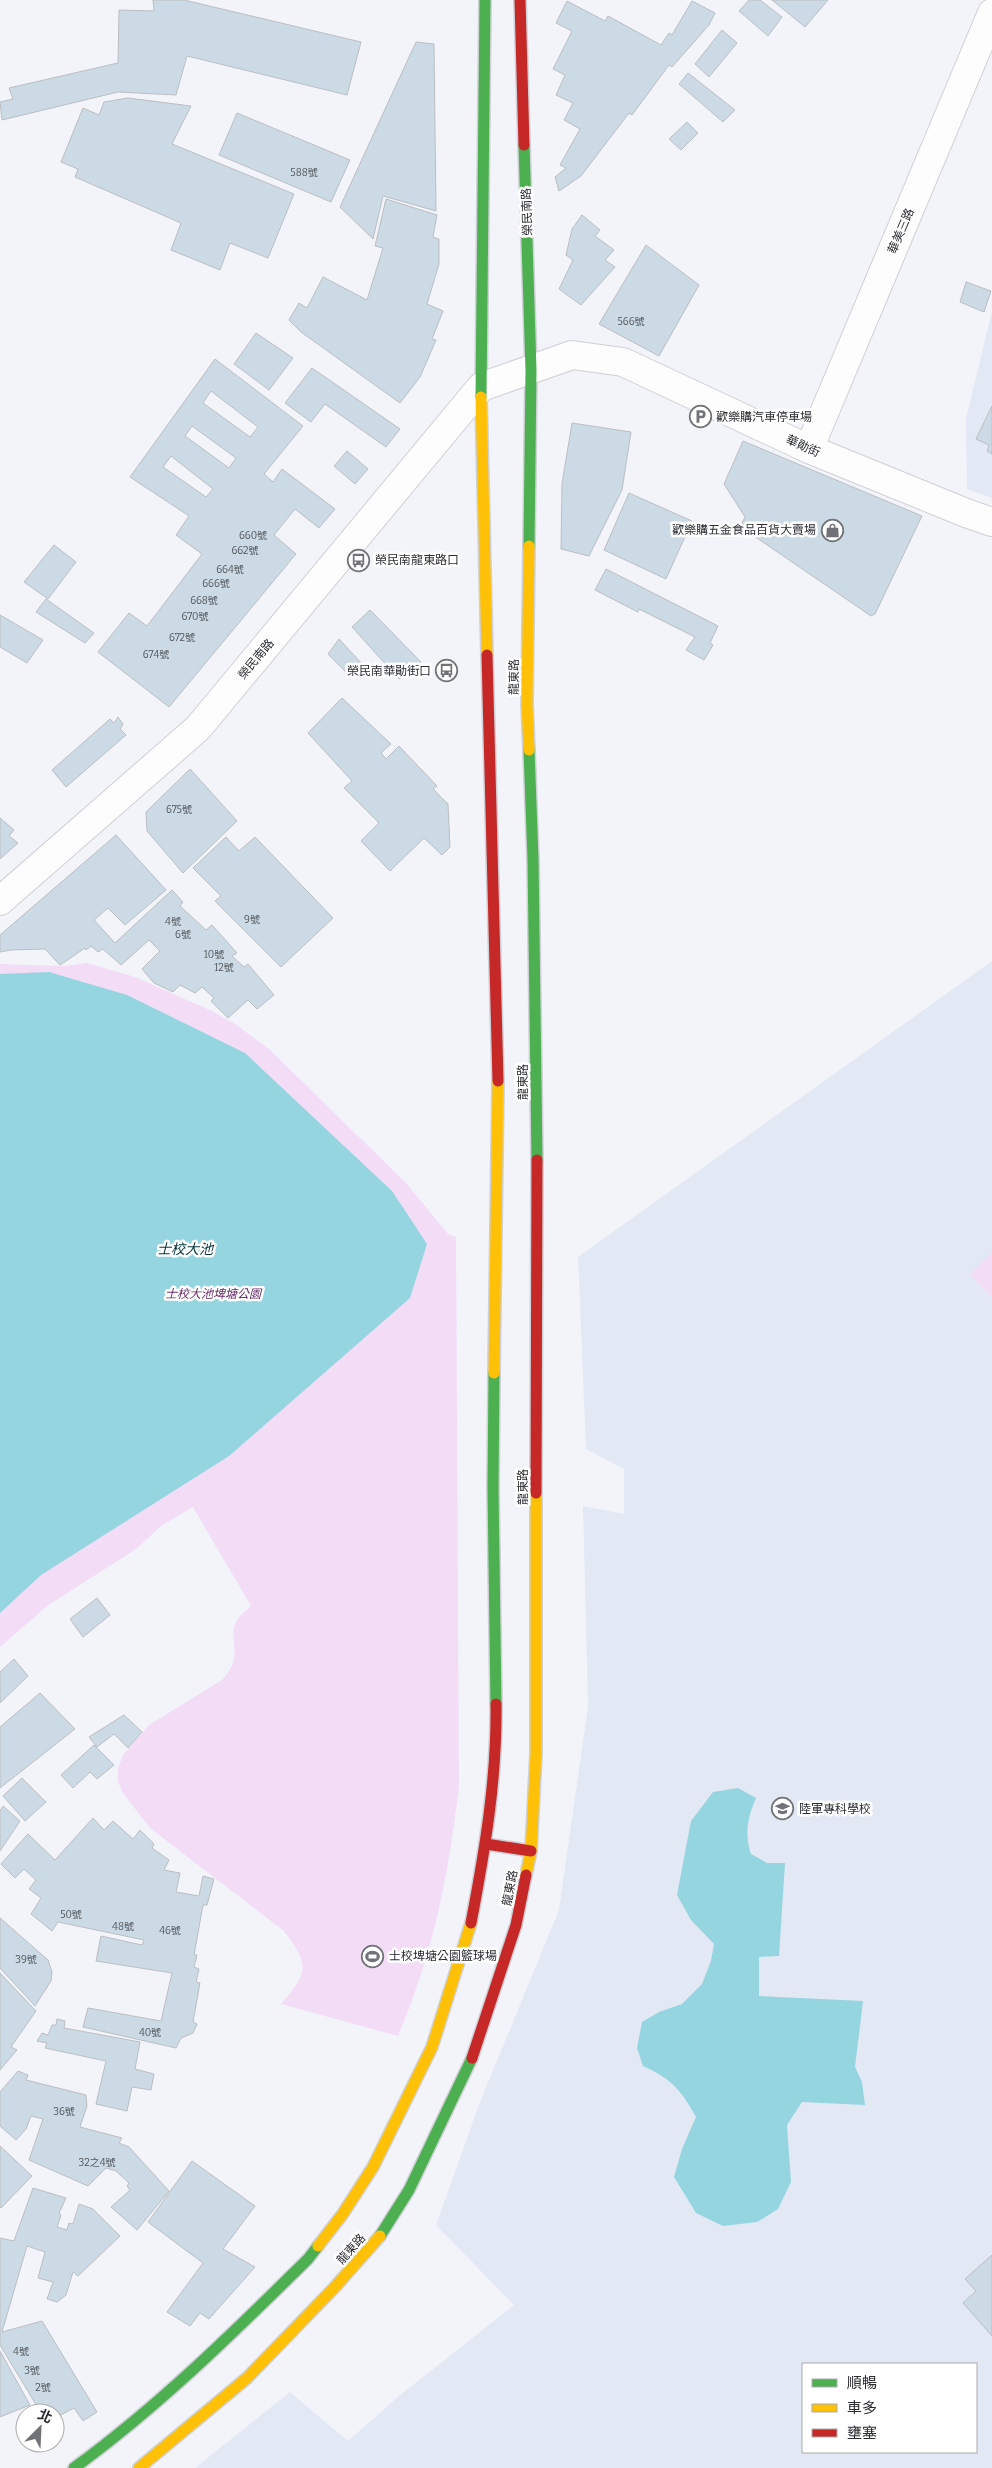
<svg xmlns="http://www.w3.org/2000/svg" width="992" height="2468" font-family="Bitter,'Noto Sans TC',serif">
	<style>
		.built { fill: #e2e8f4; fill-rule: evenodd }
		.green { fill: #f2dcf6 }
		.water { fill: #94d5e0 }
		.building { fill: #ccdae5; stroke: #bbbec1; fill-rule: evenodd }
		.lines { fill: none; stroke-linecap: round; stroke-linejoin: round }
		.street-casing { stroke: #cfd0d5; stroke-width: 30 }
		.fast-casing { stroke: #cfd0d5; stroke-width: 14 }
		.slow-casing { stroke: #cfd0d5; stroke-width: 14 }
		.jam-casing { stroke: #cfd0d5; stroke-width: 14 }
		.street { stroke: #fdfdfe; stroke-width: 28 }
		.fast { stroke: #4caf50; stroke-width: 11 }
		.slow { stroke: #ffc107; stroke-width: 11 }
		.jam { stroke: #c62828; stroke-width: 11 }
		.labels { text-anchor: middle; stroke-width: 5; stroke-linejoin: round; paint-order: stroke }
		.number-label { font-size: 10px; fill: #52585d }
		.street-label { font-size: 12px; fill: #2a2c30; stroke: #fff }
		.poi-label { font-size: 12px; fill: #2a2c30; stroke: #fff; text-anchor: start }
		.park-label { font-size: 12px; font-style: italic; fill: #672c6a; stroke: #fff }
		.water-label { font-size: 14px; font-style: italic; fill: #033339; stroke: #fff }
	</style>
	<rect width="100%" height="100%" fill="#f2f4fa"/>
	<path class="built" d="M992,311V498L967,489L966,419Z
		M992,961V2468H195L290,2392L348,2441L399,2396L514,2305L436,2225L480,2102L559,1910L588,1707L583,1506L624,1514V1469L586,1449L578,1257ZM803,2364H976V2452H803Z"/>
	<path class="green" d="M87,963L135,977L212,1011L235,1024L269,1049L406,1183L448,1234L456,1237L459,1786C448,1877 434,1951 398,2036L281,2004C308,1973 310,1965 284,1931L150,1828L122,1792L118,1781V1768L123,1755L149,1725L222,1680C246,1655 226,1640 237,1620C240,1615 247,1610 251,1606L193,1507L161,1526L136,1549L47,1606L0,1647V964L64,966Z
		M992,1253V1298L970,1274Z"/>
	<path class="water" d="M49,972L127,995L245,1053L392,1191L427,1244L410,1298L229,1456L41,1575L0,1613V974Z
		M738,1788L756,1798C748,1816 744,1834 751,1854L767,1863H785L779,1956L759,1957V1996L863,2001L855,2067L862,2082L865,2105L802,2102L787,2125L791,2182L778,2209L757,2222L723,2226L696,2213L674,2177L682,2149L696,2117C681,2090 672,2079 643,2066L637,2048L642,2022L659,2012L682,2004L702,1984L711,1961L714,1944L691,1920L677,1895L691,1821L713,1792Z"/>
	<path class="building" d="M153,0H184L361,42L347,95L187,56L176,95L118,92L2,120L0,102L13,99L9,88L118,63L119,10L154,11Z
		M749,0H760L782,17L768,36L739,11Z
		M772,0H828L805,27Z
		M567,1L605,21L608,16L661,45L669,33L672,35L692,1L715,13L709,25L672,67L669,65L632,115L629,113L581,176L559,191L555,177L566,168L560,165L580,129L564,120L573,103L556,95L565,75L553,69L572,31L556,23Z
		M722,30L737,43L709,77L695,64Z
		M416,42L434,44L436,211L383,196L373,239L340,207Z
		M688,73L735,110L723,122L679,84Z
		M128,98L191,106L172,144L294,194L268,258L230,243L220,270L171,250L181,223L75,177L78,169L61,162L83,108L99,115L104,102Z
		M237,113L350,160L331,202L219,155Z
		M687,122L698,133L681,150L669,139Z
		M386,199L437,215L433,237L439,239V264L427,304L443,311L432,339L436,340L420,377L400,403L301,332L289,320L299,303L307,308L323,277L367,300L383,248L375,246Z
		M582,215L600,230L595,236L614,250L605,260L615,267L581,305L559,289L573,260L566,255L572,229Z
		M646,245L699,285L659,356L599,324Z
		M966,282L991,291L984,312L960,302Z
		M256,333L293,358L269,390L234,364Z
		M215,359L303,426L264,474L273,482L282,469L335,509L319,528L295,509L274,535L296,554L169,707L98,652L129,613L147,626L202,554L176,535L189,516L130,477ZM211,391L258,427L250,437L203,403ZM192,426L236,458L229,468L185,436ZM171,456L213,489L206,497L163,467Z
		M312,368L400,429L386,447L325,404L311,422L285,403Z
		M992,406V454L987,451L989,445L976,439Z
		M572,423L631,432L622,490L589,556L561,549L562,484Z
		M743,441L922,516L875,614L871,616L754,536L742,523L745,517L724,484Z
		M347,451L368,469L355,484L334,466Z
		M629,493L692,521L666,579L604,550Z
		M54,545L76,562L48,599L24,582Z
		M606,569L718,626L710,643L713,645L704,660L686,650L695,637L639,609L638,612L595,590Z
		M46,599L94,633L85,643L36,612Z
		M370,610L421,662L399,679L352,627Z
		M0,615L43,640L27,663L0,647Z
		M339,639L364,666L351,677L328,654Z
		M342,698L391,744L381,753L386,759L399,746L437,786L433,789L448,804L450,847L442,855L424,838L390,871L361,841L379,823L344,788L352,781L308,733Z
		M118,717L123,724L120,729L126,735L66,787L52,770L110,719L114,723Z
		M190,769L237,821L183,873L147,831L146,812Z
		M0,818L14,830L9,836L18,843L0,859Z
		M116,835L166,890L125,925L108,908L94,920L115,943L172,890L183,902L180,906L206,930L212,925L237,953L232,956L244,967L248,964L274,995L257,1009L248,1000L228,1018L211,1001L214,998L202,987L195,993L180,985L173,992L154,983L142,969L160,951L149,940L121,965L103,949L98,952L91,946L86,950L85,948L60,965L45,949L11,950L0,952V935Z
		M226,837L239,851L255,837L333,918L281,967L215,901L221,896L193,868Z
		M97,1598L110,1615L83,1637L70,1619Z
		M14,1659L28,1676L0,1703V1672Z
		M40,1693L75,1729L0,1788V1727Z
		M124,1715L142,1732L128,1748L114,1734L97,1747L89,1737Z
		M94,1745L114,1765L97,1779L90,1772L73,1788L61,1775Z
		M22,1778L46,1802L25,1821L3,1796Z
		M3,1806L20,1821L0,1851V1811Z
		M93,1818L104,1830L113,1821L133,1839L140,1830L154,1844L152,1848L169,1860L164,1870L180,1873L176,1892L199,1896L203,1876L214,1879L207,1905H203L194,1955H197L194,1967L199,1969L196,1982L200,1983L193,2022L197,2024L193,2033L181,2038L176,2048L83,2027L88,2008L161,2021L172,1973L96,1961L101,1936L142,1945L144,1940L58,1922L52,1931L31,1914L41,1898L29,1889L36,1880L24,1869L15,1878L1,1864L28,1834L55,1860Z
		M0,1918L48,1960L52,1972L51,1981L35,2006L0,1968Z
		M0,1973L36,2011L11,2047L17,2050L0,2070Z
		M57,2019L65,2021L64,2028L140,2042L135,2069L154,2074L151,2090L132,2087L127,2111L96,2104L106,2061L45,2048L47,2043L37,2041L42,2033L48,2035L52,2025H56Z
		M18,2071L28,2075L26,2080L86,2095L87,2106L80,2127L122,2138L119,2143L129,2147L169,2191L137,2230L111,2207L130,2190L127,2186L129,2183L116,2171L106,2168L88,2186L29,2160L43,2119L31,2116L26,2129L16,2140L0,2126V2092Z
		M0,2146L32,2176L1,2208L0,2207Z
		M192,2161L255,2206L223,2249L255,2267L209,2319L200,2313L190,2326L167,2312L203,2263L148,2222Z
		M33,2188L66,2198L59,2213L61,2215L57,2227L67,2230L69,2223L73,2224L79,2204L93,2209L120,2236L78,2276L73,2272L66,2295L57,2302L47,2299L53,2282L38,2278L45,2252L27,2246L2,2332L42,2321L97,2412L83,2421L74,2408L55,2418V2413H34L32,2411L38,2408L0,2345V2238L14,2241Z
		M992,2255V2336L963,2303L976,2291L965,2279Z
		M0,2351L30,2405L0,2417Z"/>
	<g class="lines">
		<defs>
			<path id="street" d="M809,449L992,13
				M0,901L198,728L481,387L572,355L623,362L809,449L966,513L992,522"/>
			<path id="fast" d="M524,145L531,370L529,546
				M481,397L485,0
				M529,750L533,859L537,1160
				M494,1373L493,1488L496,1704
				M380,2236L409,2190L472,2058
				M74,2468C159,2406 233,2333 308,2259L318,2246"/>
			<path id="slow" d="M481,397L487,655
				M529,750L527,704L529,546
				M494,1373L498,1081
				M526,1875L531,1851L536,1753V1493
				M318,2246L342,2215L373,2167L432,2047L471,1923
				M139,2468L247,2378L335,2287L380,2236"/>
			<path id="jam" d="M520,0L524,145
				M487,655L498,1081
				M536,1493L537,1160
				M486,1844L531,1851
				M471,1923C485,1850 497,1778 496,1704
				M472,2058L516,1925L526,1875"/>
		</defs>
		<use href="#street" class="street-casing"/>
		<use href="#fast" class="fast-casing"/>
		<use href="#slow" class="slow-casing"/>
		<use href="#jam" class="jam-casing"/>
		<use href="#street" class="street"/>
		<use href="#fast" class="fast"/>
		<use href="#slow" class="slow"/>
		<use href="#jam" class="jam"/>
	</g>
	<defs>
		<symbol id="parking-ring" viewBox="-11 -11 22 22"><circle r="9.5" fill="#fff" stroke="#707277" stroke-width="1.5"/><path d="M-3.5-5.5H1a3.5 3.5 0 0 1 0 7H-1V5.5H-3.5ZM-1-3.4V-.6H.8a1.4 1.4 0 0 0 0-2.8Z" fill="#707277"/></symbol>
		<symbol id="shop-ring" viewBox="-11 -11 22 22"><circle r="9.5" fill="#fff" stroke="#707277" stroke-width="1.5"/><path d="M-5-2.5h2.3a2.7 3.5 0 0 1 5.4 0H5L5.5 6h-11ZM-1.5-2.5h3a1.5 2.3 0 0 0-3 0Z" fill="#707277"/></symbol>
		<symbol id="bus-ring" viewBox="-11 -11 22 22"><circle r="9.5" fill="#fff" stroke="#707277" stroke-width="1.5"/><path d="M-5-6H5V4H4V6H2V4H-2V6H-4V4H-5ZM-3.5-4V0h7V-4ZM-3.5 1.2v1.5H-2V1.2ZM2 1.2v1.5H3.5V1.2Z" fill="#707277"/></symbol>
		<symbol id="university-ring" viewBox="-11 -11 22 22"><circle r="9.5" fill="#fff" stroke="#707277" stroke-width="1.5"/><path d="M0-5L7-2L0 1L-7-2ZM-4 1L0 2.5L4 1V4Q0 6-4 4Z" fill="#707277"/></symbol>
		<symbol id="stadium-ring" viewBox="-11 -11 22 22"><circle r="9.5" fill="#fff" stroke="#707277" stroke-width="1.5"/><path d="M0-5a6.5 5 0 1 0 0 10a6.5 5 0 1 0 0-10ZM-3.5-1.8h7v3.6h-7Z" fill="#707277"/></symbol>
	</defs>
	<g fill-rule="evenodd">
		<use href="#parking-ring" x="688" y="404" width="25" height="25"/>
		<use href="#shop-ring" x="820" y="518" width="25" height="25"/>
		<use href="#bus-ring" x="346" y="548" width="25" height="25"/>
		<use href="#bus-ring" x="434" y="658" width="25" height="25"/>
		<use href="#university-ring" x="770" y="1796" width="25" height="25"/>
		<use href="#stadium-ring" x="360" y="1944" width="25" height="25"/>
	</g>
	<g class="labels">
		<g class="number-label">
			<text x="304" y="176">588號</text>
			<text x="631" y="325">566號</text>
			<text x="253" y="539">660號</text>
			<text x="245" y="554">662號</text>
			<text x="230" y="573">664號</text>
			<text x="216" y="587">666號</text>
			<text x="204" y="604">668號</text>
			<text x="195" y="620">670號</text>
			<text x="182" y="641">672號</text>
			<text x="156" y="658">674號</text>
			<text x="179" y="813">675號</text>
			<text x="252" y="923">9號</text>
			<text x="173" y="925">4號</text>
			<text x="183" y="938">6號</text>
			<text x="214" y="958">10號</text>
			<text x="224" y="971">12號</text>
			<text x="71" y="1918">50號</text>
			<text x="123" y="1930">48號</text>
			<text x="170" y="1934">46號</text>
			<text x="26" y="1963">39號</text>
			<text x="150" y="2036">40號</text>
			<text x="64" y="2115">36號</text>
			<text x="97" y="2166">32之4號</text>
			<text x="21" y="2355">4號</text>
			<text x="32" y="2374">3號</text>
			<text x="43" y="2391">2號</text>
		</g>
		<g class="street-label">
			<text transform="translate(527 212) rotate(-92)" y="4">榮民南路</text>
			<text transform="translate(901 231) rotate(-67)" y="4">華美三路</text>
			<text transform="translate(803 446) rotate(24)" y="4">華勛街</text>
			<text transform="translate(256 659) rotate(-50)" y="4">榮民南路</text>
			<text transform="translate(514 677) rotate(-89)" y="4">龍東路</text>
			<text transform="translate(523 1082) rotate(-90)" y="4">龍東路</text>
			<text transform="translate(523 1487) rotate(-90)" y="4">龍東路</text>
			<text transform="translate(510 1888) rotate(-79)" y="4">龍東路</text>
			<text transform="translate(351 2249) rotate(-48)" y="4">龍東路</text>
		</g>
		<g class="poi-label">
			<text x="716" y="421">歡樂購汽車停車場</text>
			<text x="816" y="534" text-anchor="end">歡樂購五金食品百貨大賣場</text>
			<text x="375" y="564">榮民南龍東路口</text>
			<text x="431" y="675" text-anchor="end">榮民南華勛街口</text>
			<text x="799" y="1813">陸軍專科學校</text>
			<text x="389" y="1960">士校埤塘公園籃球場</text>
		</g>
		<g class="park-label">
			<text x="213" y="1298">士校大池埤塘公園</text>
		</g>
		<g class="water-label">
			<text x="185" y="1254">士校大池</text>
		</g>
	</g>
	<rect x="802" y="2363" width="175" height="90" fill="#ffffff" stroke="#aaabac"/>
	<rect x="812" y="2379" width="25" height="8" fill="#4caf50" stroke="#aaabac"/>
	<text x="847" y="2388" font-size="15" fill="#2a2c30">順暢</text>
	<rect x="812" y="2404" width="25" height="8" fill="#ffc107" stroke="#aaabac"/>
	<text x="847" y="2413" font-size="15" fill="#2a2c30">車多</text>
	<rect x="812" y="2429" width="25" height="8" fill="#c62828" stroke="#aaabac"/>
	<text x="847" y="2438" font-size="15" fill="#2a2c30">壅塞</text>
	<g transform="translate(40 2428) rotate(24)"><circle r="24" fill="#ffffff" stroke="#aaabac"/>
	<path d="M0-4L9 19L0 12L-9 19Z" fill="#707277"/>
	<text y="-8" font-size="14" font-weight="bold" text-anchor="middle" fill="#2a2c30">北</text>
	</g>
</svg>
